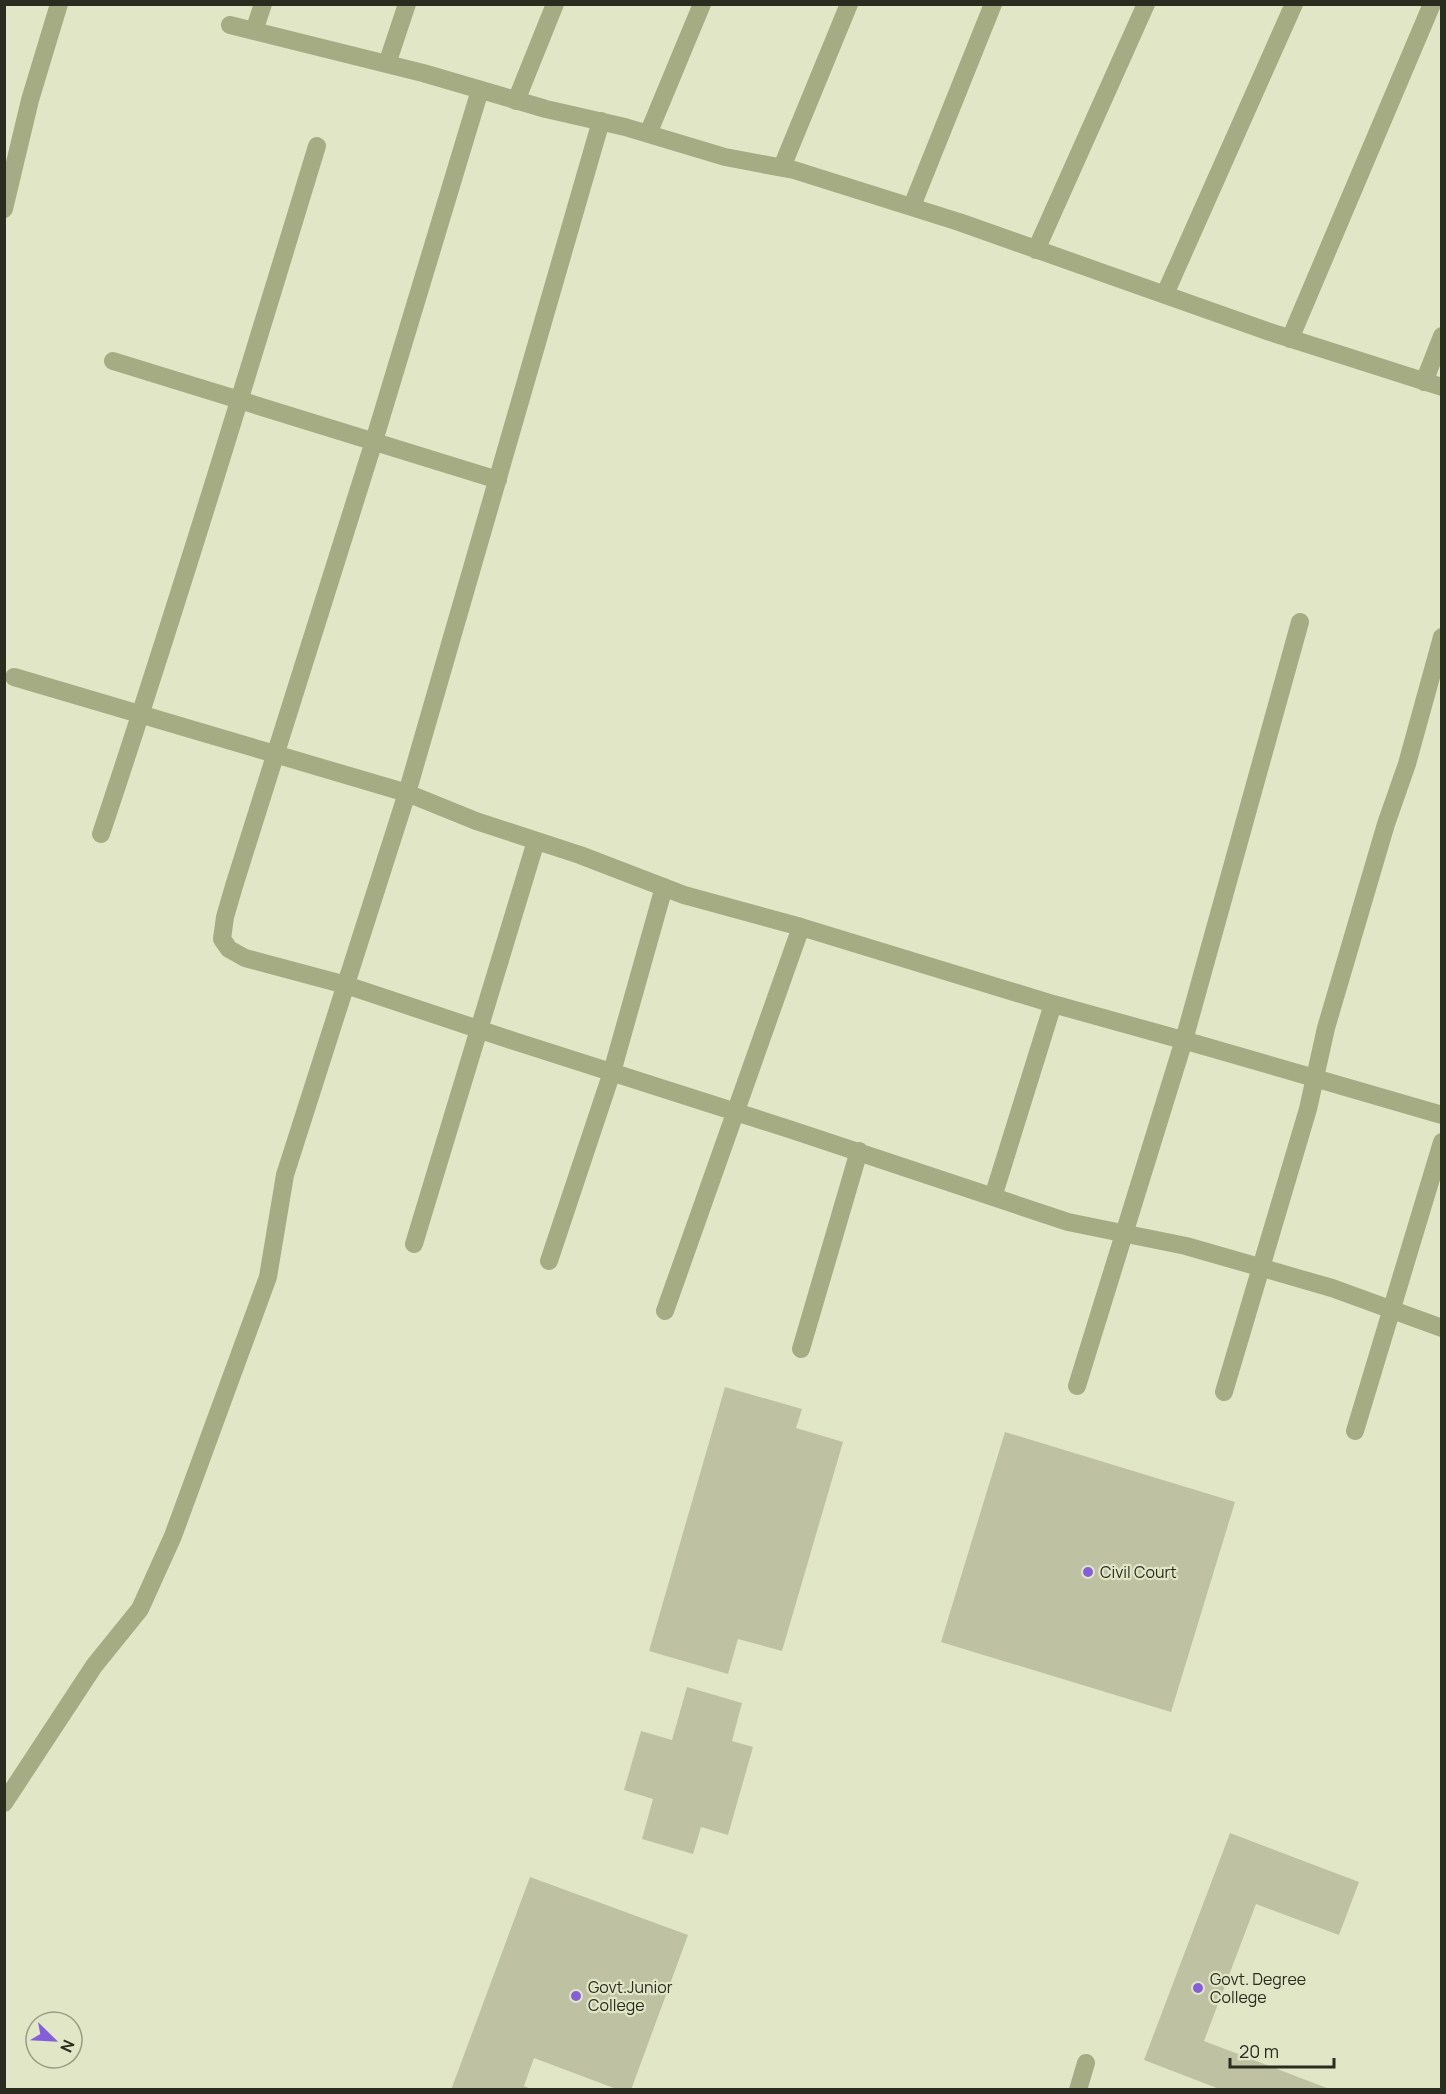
<svg xmlns="http://www.w3.org/2000/svg" width="1446" height="2094" font-family="Manrope,sans-serif">
	<style>
		.building { fill: #bec2a3 }
		.lines { fill: none; stroke-linecap: round; stroke-linejoin: round }
		.minor { stroke: #a5ab83; stroke-width: 18 }
		.poi-dot { fill: #855fda; stroke: #e1e6c6; stroke-width: 2 }
		.labels { text-anchor: middle; stroke-width: 4.5; stroke-linejoin: round; paint-order: stroke }
		.poi-label { font-size: 16px; fill: #2b2c20; stroke: #e1e6c6; text-anchor: start }
	</style>
	<rect width="100%" height="100%" fill="#e1e6c6"/>
	<path class="building" d="M725,1387L802,1409L796,1428L843,1442L782,1651L738,1639L728,1674L649,1651Z
		M1005,1432L1235,1502L1171,1712L941,1642Z
		M687,1687L742,1703L732,1741L753,1747L728,1835L701,1827L693,1854L642,1839L653,1799L624,1790L641,1731L672,1740Z
		M1230,1833L1359,1882L1339,1935L1256,1904L1204,2041L1332,2090H1222L1144,2060Z
		M530,1877L688,1935L631,2090H619L534,2058L524,2086L533,2090H451Z"/>
	<g class="lines">
		<path class="minor" d="M230,25L423,73L546,109L625,127L725,157L794,170L959,222L1270,332L1442,387
			M254,31L263,4
			M387,64L407,4
			M480,90L374,441L234,886L225,917L222,939L229,949L245,958L346,985L514,1041L792,1130L1068,1222L1186,1246L1332,1288L1442,1328
			M516,101L555,4
			M648,134L702,4
			M782,167L849,4
			M912,206L993,4
			M4,209L30,100L59,4
			M1036,250L1146,4
			M1165,294L1294,4
			M1290,339L1432,4
			M113,361L498,480
			M1424,382L1442,336
			M14,677L407,793L476,821L580,855L684,895L801,927L1053,1004L1197,1044L1442,1115
			M101,834C177,606 247,376 317,146
			M993,1197L1053,1004
			M414,1244L536,841
			M549,1261L612,1072L664,887
			M665,1311L801,927
			M801,1349L859,1151
			M1077,1386L1184,1040L1300,622
			M1224,1392L1308,1109L1326,1028L1386,824L1407,764L1442,637
			M1355,1431L1442,1142
			M4,1803L94,1666L140,1609L173,1536L268,1277L285,1175L407,793L601,121
			M1078,2090L1086,2063"/>
	</g>
	<g class="poi-dot">
		<circle cx="1088" cy="1572" r="6"/>
		<circle cx="1198" cy="1988" r="6"/>
		<circle cx="576" cy="1996" r="6"/>
	</g>
	<g class="labels">
		<g class="poi-label">
			<text x="1100" y="1578">Civil Court</text>
			<text x="1210" y="1985">Govt. Degree<tspan x="1210" dy="18">College</tspan></text>
			<text x="588" y="1993">Govt.Junior<tspan x="588" dy="18">College</tspan></text>
		</g>
	</g>
	<rect width="1446" height="2094" fill="none" stroke="#2b2c20" stroke-width="12"/>
	<g transform="translate(54 2040) rotate(114)"><circle r="28" fill="#e1e6c6" stroke="#989c84" stroke-width="1.5"/>
	<path d="M0-4.5L10 22L0 15L-10 22Z" fill="#855fda"/>
	<text y="-9" font-size="16" font-weight="bold" text-anchor="middle" fill="#2b2c20">N</text>
	</g>
	<path d="M1230 2058v9h104v-9" fill="none" stroke="#2b2c20" stroke-width="3"/>
	<text x="1239" y="2058" font-size="18" fill="#2b2c20" stroke="#e1e6c6" stroke-width="4.5" paint-order="stroke">20 m</text>
</svg>
